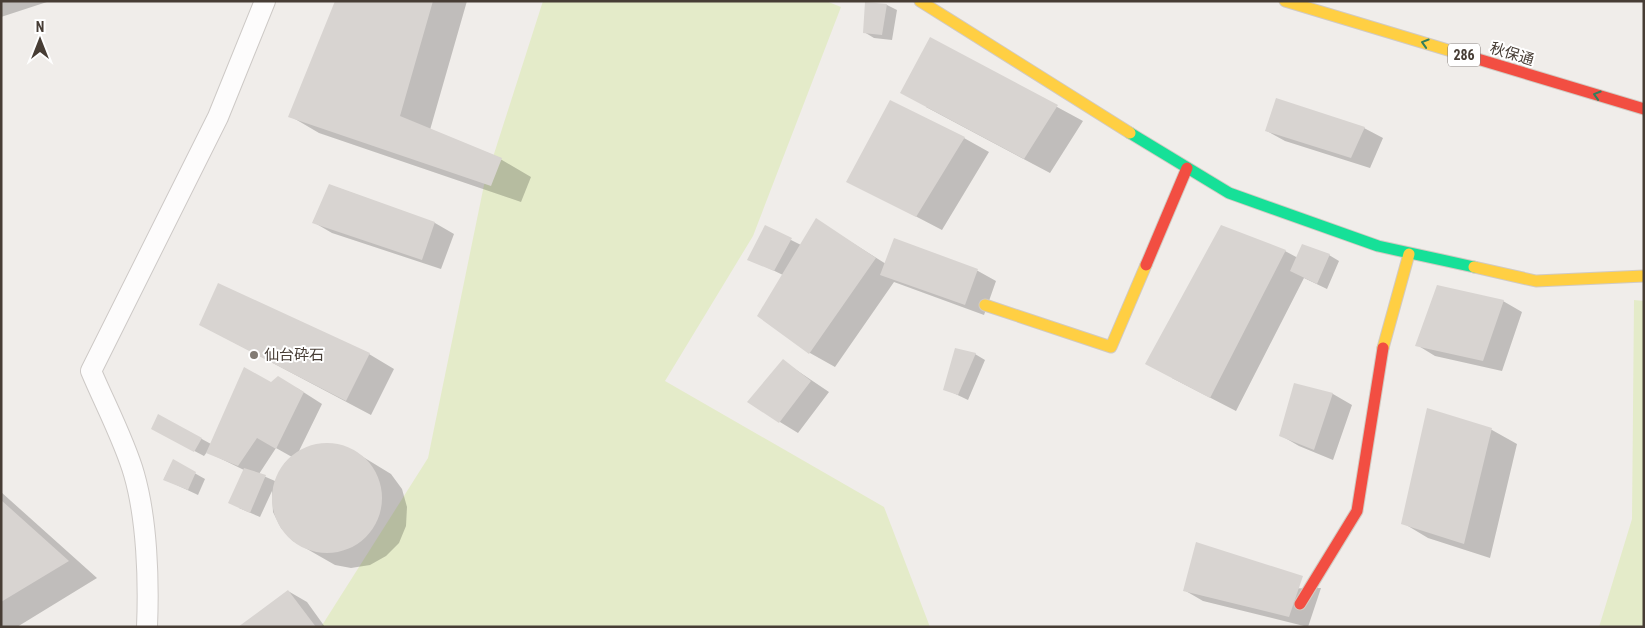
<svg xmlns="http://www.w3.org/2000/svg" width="1645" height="628" font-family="'Roboto Condensed','Noto Sans JP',sans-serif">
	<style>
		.green { fill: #e4ebc9 }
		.shadow { fill: #0003; fill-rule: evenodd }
		.building { fill: #d8d4d1 }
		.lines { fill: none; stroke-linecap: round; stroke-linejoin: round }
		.lane-casing { stroke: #cdc9c6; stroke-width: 22 }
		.fast-casing { stroke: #d1cac2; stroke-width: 13 }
		.slow-casing { stroke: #d1cac2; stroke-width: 13 }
		.jam-casing { stroke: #d1cac2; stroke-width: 13 }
		.lane { stroke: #fdfcfc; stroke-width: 20 }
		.fast { stroke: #16e098; stroke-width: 11 }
		.slow { stroke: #ffcf43; stroke-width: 11 }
		.jam { stroke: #f24e42; stroke-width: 11 }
		.oneway { stroke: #337e5d }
		.poi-dot { fill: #827b74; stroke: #fff; stroke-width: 2 }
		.labels { text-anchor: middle; stroke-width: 4; stroke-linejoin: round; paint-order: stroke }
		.shield { fill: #fff; stroke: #7e7772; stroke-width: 1 }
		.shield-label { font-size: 14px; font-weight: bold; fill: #473d35 }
		.street-label { font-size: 15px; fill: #473d35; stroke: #fff }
		.poi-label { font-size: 15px; fill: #473d35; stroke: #fff; text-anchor: start }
	</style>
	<rect width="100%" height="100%" fill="#f0edea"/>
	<path class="green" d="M543,1H826L841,7L753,236L665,381L884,507L930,627H321L428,458L484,185Z
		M1634,300L1644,301V627H1599L1632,519Z"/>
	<path class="shadow" d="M1,1H50L1,17Z
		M337,1H467L430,130L502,160L531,177L521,202L319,133L290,116Z
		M866,4L887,5L897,10L892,40L874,38L864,32Z
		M931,39L1083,121L1050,173L926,107Z
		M1364,128L1383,138L1370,168L1285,141L1267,131Z
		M964,138L989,152L942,230L848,181Z
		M330,185L435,223L454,234L441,269L332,233L313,222Z
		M816,220L886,264L895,240L978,271L996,281L984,315L894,282L835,367L810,353L759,316L783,275L749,259L765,227L801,245Z
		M1285,251L1298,258L1329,255L1339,261L1327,289L1304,278L1236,411L1172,378Z
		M1503,301L1522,312L1502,371L1435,356L1417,345Z
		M201,325L369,354L394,369L371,415Z
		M975,354L985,360L968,400L945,389Z
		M783,361L829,392L798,433L780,422Z
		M271,384L297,388L322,404L299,451L314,445L332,444L350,449L391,474L402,489L407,507L406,526L399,543L386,556L370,565L351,568L335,565L293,541L281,528L273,512L272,491L260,517L239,508L244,470L207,452L204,456L162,434L158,415L211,444ZM276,448L292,457L285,463L275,481L259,474Z
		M1295,385L1333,394L1352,405L1333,460L1299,446L1280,435Z
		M1428,410L1492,430L1517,444L1490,558L1428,538L1403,523Z
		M173,461L205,479L198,495L164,479Z
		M1,492L97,578L17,627H1Z
		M1321,588L1308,627L1203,601L1184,590Z
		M288,591L307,602L325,627H240Z"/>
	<path class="building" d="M335,1H433L400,116L502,158L491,186L288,117Z
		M865,2L887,4L882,35L863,33Z
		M930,37L1058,105L1024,159L900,93Z
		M1276,98L1365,127L1351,158L1265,131Z
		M890,100L965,137L916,217L846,182Z
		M329,184L435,222L422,260L312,223Z
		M816,218L876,258L809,354L757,316Z
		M765,225L792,238L774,271L747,260Z
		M1221,225L1286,250L1210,398L1145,364Z
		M894,238L978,269L965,305L880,275Z
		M1302,244L1330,254L1317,284L1290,271Z
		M218,283L370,353L346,401L199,325Z
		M1437,285L1504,300L1483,361L1415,346Z
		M955,348L976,353L958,395L943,390Z
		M783,359L811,381L779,423L747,402Z
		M244,367L271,382L278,376L304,392L276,449L257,438L238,466L206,453Z
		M1294,383L1333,393L1314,450L1279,436Z
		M1427,408L1492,428L1464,544L1401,524Z
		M158,414L202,438L194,452L151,429Z
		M272 498a55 55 0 1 1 110 0a55 55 0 1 1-110 0Z
		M173,459L196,472L188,490L163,480Z
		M244,468L266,475L250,513L228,503Z
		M1,500L69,561L1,602Z
		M1196,542L1303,576L1289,617L1183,591Z
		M288,590L316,627H238Z"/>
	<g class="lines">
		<defs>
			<path id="lane" d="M147,627C149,580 147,519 134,474C125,442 104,402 91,371L218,117L265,1"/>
			<path id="fast" d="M1130,133L1229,193L1378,246L1474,267"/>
			<path id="slow" d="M920,1L1130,133
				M1285,1L1471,57
				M1474,267L1536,281L1644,276
				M985,305L1111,347L1146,265
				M1383,348L1409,254"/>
			<path id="jam" d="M1471,57L1644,109
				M1146,265L1187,168
				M1300,604L1357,511L1383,348"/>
		</defs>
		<use href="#lane" class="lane-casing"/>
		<use href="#fast" class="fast-casing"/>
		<use href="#slow" class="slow-casing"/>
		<use href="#jam" class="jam-casing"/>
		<use href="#lane" class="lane"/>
		<use href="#fast" class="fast"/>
		<use href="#slow" class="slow"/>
		<use href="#jam" class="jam"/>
	</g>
	<defs><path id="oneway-chevron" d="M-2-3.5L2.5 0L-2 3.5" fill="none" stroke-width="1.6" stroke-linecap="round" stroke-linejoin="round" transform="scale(1.25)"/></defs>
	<g class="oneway">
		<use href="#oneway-chevron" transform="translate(1425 43) rotate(-163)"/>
		<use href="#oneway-chevron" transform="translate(1597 95) rotate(-163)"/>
	</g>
	<circle class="poi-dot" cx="254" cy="355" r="5"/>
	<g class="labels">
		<rect class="shield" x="1448" y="43.5" width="32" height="23" rx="4"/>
		<g class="shield-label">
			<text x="1464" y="60">286</text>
		</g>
		<g class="street-label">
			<text transform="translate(1512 54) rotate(17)" y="5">秋保通</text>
		</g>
		<g class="poi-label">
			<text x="264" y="360">仙台砕石</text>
		</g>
	</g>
	<rect width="1645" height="628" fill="none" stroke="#473d35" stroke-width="5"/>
	<g transform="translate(40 40)" stroke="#ffffff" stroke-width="4" paint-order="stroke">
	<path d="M0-4L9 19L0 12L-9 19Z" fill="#473d35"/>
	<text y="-8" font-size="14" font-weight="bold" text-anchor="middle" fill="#473d35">N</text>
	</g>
</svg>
